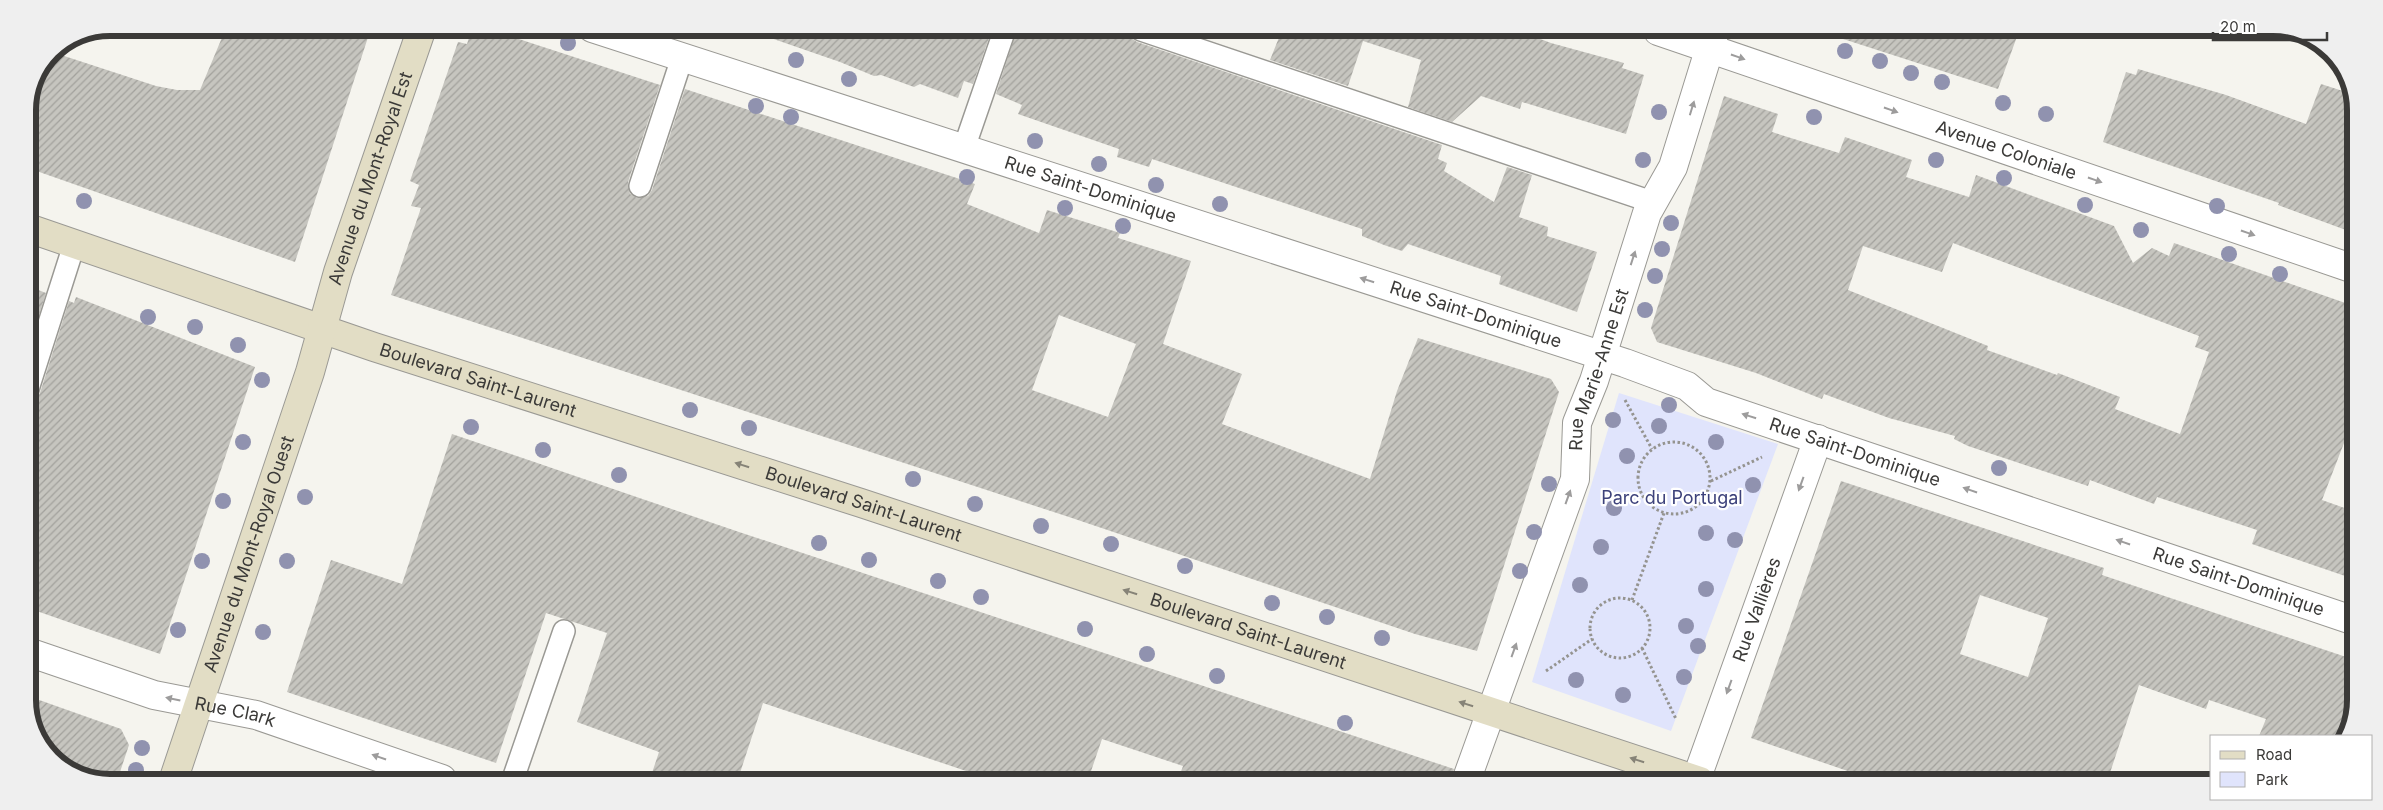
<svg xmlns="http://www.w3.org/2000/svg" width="2383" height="810" font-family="Inter,sans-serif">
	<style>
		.green { fill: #e0e4fc }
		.building { fill: url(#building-hatch); fill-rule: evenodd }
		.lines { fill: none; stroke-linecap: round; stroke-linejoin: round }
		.service-casing { stroke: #9a9994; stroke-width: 24 }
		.minor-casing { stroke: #9a9994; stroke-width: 30 }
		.secondary-casing { stroke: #9a9994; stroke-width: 30 }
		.path { stroke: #959490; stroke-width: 3; stroke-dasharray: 2.5 2.5; stroke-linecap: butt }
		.service { stroke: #fff; stroke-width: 21 }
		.minor { stroke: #fff; stroke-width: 28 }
		.secondary { stroke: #e2ddc5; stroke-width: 28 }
		.tree { fill: #9092af }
		.oneway { fill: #9d9c9c }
		.oneway2 { fill: #868377 }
		.labels { text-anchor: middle; stroke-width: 4.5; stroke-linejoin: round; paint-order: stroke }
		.street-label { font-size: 18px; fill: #3b3a38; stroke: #fff }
		.park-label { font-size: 18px; fill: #3d427b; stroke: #fff }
		.rim { fill: none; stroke: #3b3a38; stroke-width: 6 }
	</style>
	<defs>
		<pattern id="building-hatch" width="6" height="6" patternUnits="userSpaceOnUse" patternTransform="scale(1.25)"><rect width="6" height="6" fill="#c6c5bf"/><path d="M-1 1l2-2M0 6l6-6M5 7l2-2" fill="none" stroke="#a2a19c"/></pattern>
	</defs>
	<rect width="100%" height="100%" fill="#f5f4ee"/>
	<path class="green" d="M1619,393L1778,444L1671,731L1532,682Z"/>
	<path class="building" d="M226,28H371L295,262L28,168V105L52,52L156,86L177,90H200Z
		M472,28H485L660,85L628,182L630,194L637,198L648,196L652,190L685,89L975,184L967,204L1039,233L1047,210L1120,233L1118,238L1191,261L1163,344L1242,374L1222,424L1370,479L1397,391L1418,338L1551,379L1559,392L1477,651L1415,634L1072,518L391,295L421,208L411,206L419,185L410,181L458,42L467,44ZM1059,315L1136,344L1108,417L1032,390Z
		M759,29H992L973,84L964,81L958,98L920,84L914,87L881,75L874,76L840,62L759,34Z
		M1017,29H1075L1104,35L1106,29L1129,30L1131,38L1137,42L1442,145L1438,159L1447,163L1444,171L1494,202L1507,167L1532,175L1519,217L1548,227L1547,236L1597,252L1577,312L1499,284L1501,276L1408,244L1402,251L1384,245L1362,236V229L1152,159L1149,167L1117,157L1119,149L1018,114L1022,105L996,94Z
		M1282,30H1516L1551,43L1624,63L1622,68L1644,75L1626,134L1522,102L1520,109L1481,96L1452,122L1408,107L1421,60L1363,41L1348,86L1270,60Z
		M1838,31H2019L1998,89L1837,37Z
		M2138,69L2226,95L2306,124L2321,84L2352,94L2355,104L2354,233L2278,205L2279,203L2103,142L2126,72L2136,75Z
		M1724,96L1778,114L1772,132L1839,153L1845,137L1912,160L1906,177L1969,197L1976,175L2114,226L2133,263L2152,248L2169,256L2174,243L2354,306L2353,446L2344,443L2322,500L2353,511L2352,555L2345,576L2252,544L2257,530L2157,497L2154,504L2090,480L2088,486L1968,446L1954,439L1955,436L1889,418L1824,394L1822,399L1756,373L1657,342L1651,328ZM1953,243L2199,336L2195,347L2209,352L2180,434L2115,409L2120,397L2058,373L2057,375L1987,350L1988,346L1848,290L1863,246L1942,272Z
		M28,286L46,293L28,349Z
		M76,297L255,367L160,654L28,608V401L36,399L40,393L69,301L74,303Z
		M452,434L739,532L1454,769L1451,781L1178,780L1183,766L1102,739L1088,780H993L763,703L738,779H650L659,752L577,722L607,633L546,613L496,763L287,692L331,560L402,584Z
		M1841,481L2104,568L2102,575L2352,659L2351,726L2344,736H2259L2266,719L2209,700L2206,709L2139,685L2107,782H1880L1751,738ZM1980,595L2048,618L2028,677L1960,654Z
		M28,696L121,729L129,745L118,778H84L45,750L28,706Z"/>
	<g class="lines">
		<defs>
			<path id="service" d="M1141,30L1652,202
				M964,148L1005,29
				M640,186L682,58
				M28,389L74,245
				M513,779L564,631"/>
			<g id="minor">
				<path id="s1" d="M592,28L1625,363L1687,386L1706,402L2352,620"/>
				<path id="s2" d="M1658,31L2354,269"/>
				<path id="s3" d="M28,652L154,695L256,715L442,779"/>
				<path id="s4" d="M1696,780L1818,439"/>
				<path id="s5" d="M1466,781L1575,479L1577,423L1594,381L1647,213L1673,167L1715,31"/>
			</g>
			<g id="secondary">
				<path id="s6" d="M28,228L374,347L861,503L1700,781"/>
				<path id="s7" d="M174,778L310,372L338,272L422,28"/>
			</g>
		</defs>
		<use href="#service" class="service-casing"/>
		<use href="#minor" class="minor-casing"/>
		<use href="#secondary" class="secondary-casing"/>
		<path class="path" d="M1625,400L1652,449
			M1638 478a36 36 0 1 1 72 0a36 36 0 1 1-72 0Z
			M1711,481L1762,457
			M1590 628a30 30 0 1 1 60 0a30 30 0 1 1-60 0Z
			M1632,600L1664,513
			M1642,648L1676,719
			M1546,671L1592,639"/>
		<use href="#service" class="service"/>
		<use href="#minor" class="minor"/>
		<use href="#secondary" class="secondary"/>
	</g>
	<g class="tree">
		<circle cx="568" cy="43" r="8"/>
		<circle cx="1845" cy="51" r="8"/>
		<circle cx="796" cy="60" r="8"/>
		<circle cx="1880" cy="61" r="8"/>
		<circle cx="1911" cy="73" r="8"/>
		<circle cx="849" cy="79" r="8"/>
		<circle cx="1942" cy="82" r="8"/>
		<circle cx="2003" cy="103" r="8"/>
		<circle cx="756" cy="106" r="8"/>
		<circle cx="1659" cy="112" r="8"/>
		<circle cx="2046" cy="114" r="8"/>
		<circle cx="791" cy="117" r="8"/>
		<circle cx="1814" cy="117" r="8"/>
		<circle cx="1035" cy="141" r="8"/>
		<circle cx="1643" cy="160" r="8"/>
		<circle cx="1936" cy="160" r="8"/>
		<circle cx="1099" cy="164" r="8"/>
		<circle cx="967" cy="177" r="8"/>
		<circle cx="2004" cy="178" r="8"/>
		<circle cx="1156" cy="185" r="8"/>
		<circle cx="84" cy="201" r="8"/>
		<circle cx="1220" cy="204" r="8"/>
		<circle cx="2085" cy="205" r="8"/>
		<circle cx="2217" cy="206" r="8"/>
		<circle cx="1065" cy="208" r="8"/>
		<circle cx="1671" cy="223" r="8"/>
		<circle cx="1123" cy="226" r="8"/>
		<circle cx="2141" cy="230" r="8"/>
		<circle cx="1662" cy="249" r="8"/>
		<circle cx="2229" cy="254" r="8"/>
		<circle cx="2280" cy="274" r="8"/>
		<circle cx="1655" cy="276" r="8"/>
		<circle cx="1645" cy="310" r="8"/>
		<circle cx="148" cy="317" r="8"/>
		<circle cx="195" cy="327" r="8"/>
		<circle cx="238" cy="345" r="8"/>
		<circle cx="262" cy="380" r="8"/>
		<circle cx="1669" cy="405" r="8"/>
		<circle cx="690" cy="410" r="8"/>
		<circle cx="1613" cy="420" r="8"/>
		<circle cx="1659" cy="426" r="8"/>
		<circle cx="471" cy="427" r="8"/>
		<circle cx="749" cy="428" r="8"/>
		<circle cx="243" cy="442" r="8"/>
		<circle cx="1716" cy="442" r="8"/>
		<circle cx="543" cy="450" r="8"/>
		<circle cx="1627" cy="456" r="8"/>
		<circle cx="1999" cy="468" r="8"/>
		<circle cx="619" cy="475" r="8"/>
		<circle cx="913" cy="479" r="8"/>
		<circle cx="1549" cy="484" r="8"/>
		<circle cx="1753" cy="485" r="8"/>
		<circle cx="305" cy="497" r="8"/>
		<circle cx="223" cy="501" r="8"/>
		<circle cx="975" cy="504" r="8"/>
		<circle cx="1614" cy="508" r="8"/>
		<circle cx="1041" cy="526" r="8"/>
		<circle cx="1534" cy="532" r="8"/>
		<circle cx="1706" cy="533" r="8"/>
		<circle cx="1735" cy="540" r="8"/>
		<circle cx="819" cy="543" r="8"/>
		<circle cx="1111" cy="544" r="8"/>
		<circle cx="1601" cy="547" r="8"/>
		<circle cx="869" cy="560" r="8"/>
		<circle cx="202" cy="561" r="8"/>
		<circle cx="287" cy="561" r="8"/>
		<circle cx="1185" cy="566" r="8"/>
		<circle cx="1520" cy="571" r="8"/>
		<circle cx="938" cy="581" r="8"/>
		<circle cx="1580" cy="585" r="8"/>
		<circle cx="1706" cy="589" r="8"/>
		<circle cx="981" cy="597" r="8"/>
		<circle cx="1272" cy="603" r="8"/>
		<circle cx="1327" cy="617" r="8"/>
		<circle cx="1686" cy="626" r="8"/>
		<circle cx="1085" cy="629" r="8"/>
		<circle cx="178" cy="630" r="8"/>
		<circle cx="263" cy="632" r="8"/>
		<circle cx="1382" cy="638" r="8"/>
		<circle cx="1698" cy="646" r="8"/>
		<circle cx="1147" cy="654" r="8"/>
		<circle cx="1217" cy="676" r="8"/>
		<circle cx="1684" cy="677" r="8"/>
		<circle cx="1576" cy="680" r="8"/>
		<circle cx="1623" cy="695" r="8"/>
		<circle cx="1345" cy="723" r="8"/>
		<circle cx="142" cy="748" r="8"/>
		<circle cx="136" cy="770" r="8"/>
	</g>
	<defs><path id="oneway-solid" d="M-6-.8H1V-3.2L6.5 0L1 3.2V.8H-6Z" transform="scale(1.25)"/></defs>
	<g class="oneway">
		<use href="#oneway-solid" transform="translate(1738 57) rotate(19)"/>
		<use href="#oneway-solid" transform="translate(1692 108) rotate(-73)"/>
		<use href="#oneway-solid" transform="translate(1891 110) rotate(19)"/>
		<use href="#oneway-solid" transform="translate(2095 180) rotate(19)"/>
		<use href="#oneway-solid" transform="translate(2248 233) rotate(19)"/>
		<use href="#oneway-solid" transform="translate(1633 258) rotate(-72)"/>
		<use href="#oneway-solid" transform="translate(1367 280) rotate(-162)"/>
		<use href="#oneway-solid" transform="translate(1749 416) rotate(-162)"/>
		<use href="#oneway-solid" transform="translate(1801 484) rotate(110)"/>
		<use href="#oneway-solid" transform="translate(1970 490) rotate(-161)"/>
		<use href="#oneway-solid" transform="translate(1568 497) rotate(-70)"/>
		<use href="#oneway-solid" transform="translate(2123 542) rotate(-161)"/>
		<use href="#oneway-solid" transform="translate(1514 650) rotate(-70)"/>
		<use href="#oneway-solid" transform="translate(1729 687) rotate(110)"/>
		<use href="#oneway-solid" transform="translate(173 699) rotate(-168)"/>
		<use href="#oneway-solid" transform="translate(379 757) rotate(-161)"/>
	</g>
	<g class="oneway2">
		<use href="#oneway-solid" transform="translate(742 465) rotate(-162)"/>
		<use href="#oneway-solid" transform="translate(1130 592) rotate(-162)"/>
		<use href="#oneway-solid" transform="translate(1466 704) rotate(-162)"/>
		<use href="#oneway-solid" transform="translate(1637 760) rotate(-162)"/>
	</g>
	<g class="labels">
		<g class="street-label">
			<text dy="6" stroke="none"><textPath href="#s2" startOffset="368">Avenue Coloniale</textPath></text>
			<text dy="6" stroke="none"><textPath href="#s7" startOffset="631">Avenue du Mont-Royal Est</textPath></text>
			<text dy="6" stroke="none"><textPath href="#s1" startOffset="524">Rue Saint-Dominique</textPath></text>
			<text dy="6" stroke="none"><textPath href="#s1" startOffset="929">Rue Saint-Dominique</textPath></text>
			<text dy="6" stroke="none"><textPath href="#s5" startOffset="434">Rue Marie-Anne Est</textPath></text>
			<text dy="6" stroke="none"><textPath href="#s6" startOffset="475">Boulevard Saint-Laurent</textPath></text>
			<text dy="6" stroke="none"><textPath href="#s1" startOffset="1334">Rue Saint-Dominique</textPath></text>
			<text dy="6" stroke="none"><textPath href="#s6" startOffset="880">Boulevard Saint-Laurent</textPath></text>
			<text dy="6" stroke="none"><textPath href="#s7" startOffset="236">Avenue du Mont-Royal Ouest</textPath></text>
			<text dy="6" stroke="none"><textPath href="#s1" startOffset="1739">Rue Saint-Dominique</textPath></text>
			<text dy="6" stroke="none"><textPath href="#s4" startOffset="181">Rue Vallières</textPath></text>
			<text dy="6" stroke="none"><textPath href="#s6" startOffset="1285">Boulevard Saint-Laurent</textPath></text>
			<text dy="6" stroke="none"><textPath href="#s3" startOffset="216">Rue Clark</textPath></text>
		</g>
		<g class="park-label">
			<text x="1672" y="504">Parc du Portugal</text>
		</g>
	</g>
	<path d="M0 0H2383V810H0ZM110 36H2273A74 74 0 0 1 2347 110V700A74 74 0 0 1 2273 774H110A74 74 0 0 1 36 700V110A74 74 0 0 1 110 36Z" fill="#efefef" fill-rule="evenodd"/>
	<path class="rim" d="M110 36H2273A74 74 0 0 1 2347 110V700A74 74 0 0 1 2273 774H110A74 74 0 0 1 36 700V110A74 74 0 0 1 110 36Z"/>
	<rect x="2210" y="735" width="162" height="65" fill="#ffffff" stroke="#b1b0af"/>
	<rect x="2220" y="751" width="25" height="8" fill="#e2ddc5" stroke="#b1b0af"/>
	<text x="2256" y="760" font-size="15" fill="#3b3a38">Road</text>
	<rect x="2220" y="772" width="25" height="15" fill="#e0e4fc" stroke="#b1b0af"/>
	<text x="2256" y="785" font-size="15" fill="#3b3a38">Park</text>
	<path d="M2213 32v8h114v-8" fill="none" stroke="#3b3a38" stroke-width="2.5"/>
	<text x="2220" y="32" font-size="15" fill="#3b3a38" stroke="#ffffff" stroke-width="4" paint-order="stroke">20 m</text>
</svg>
